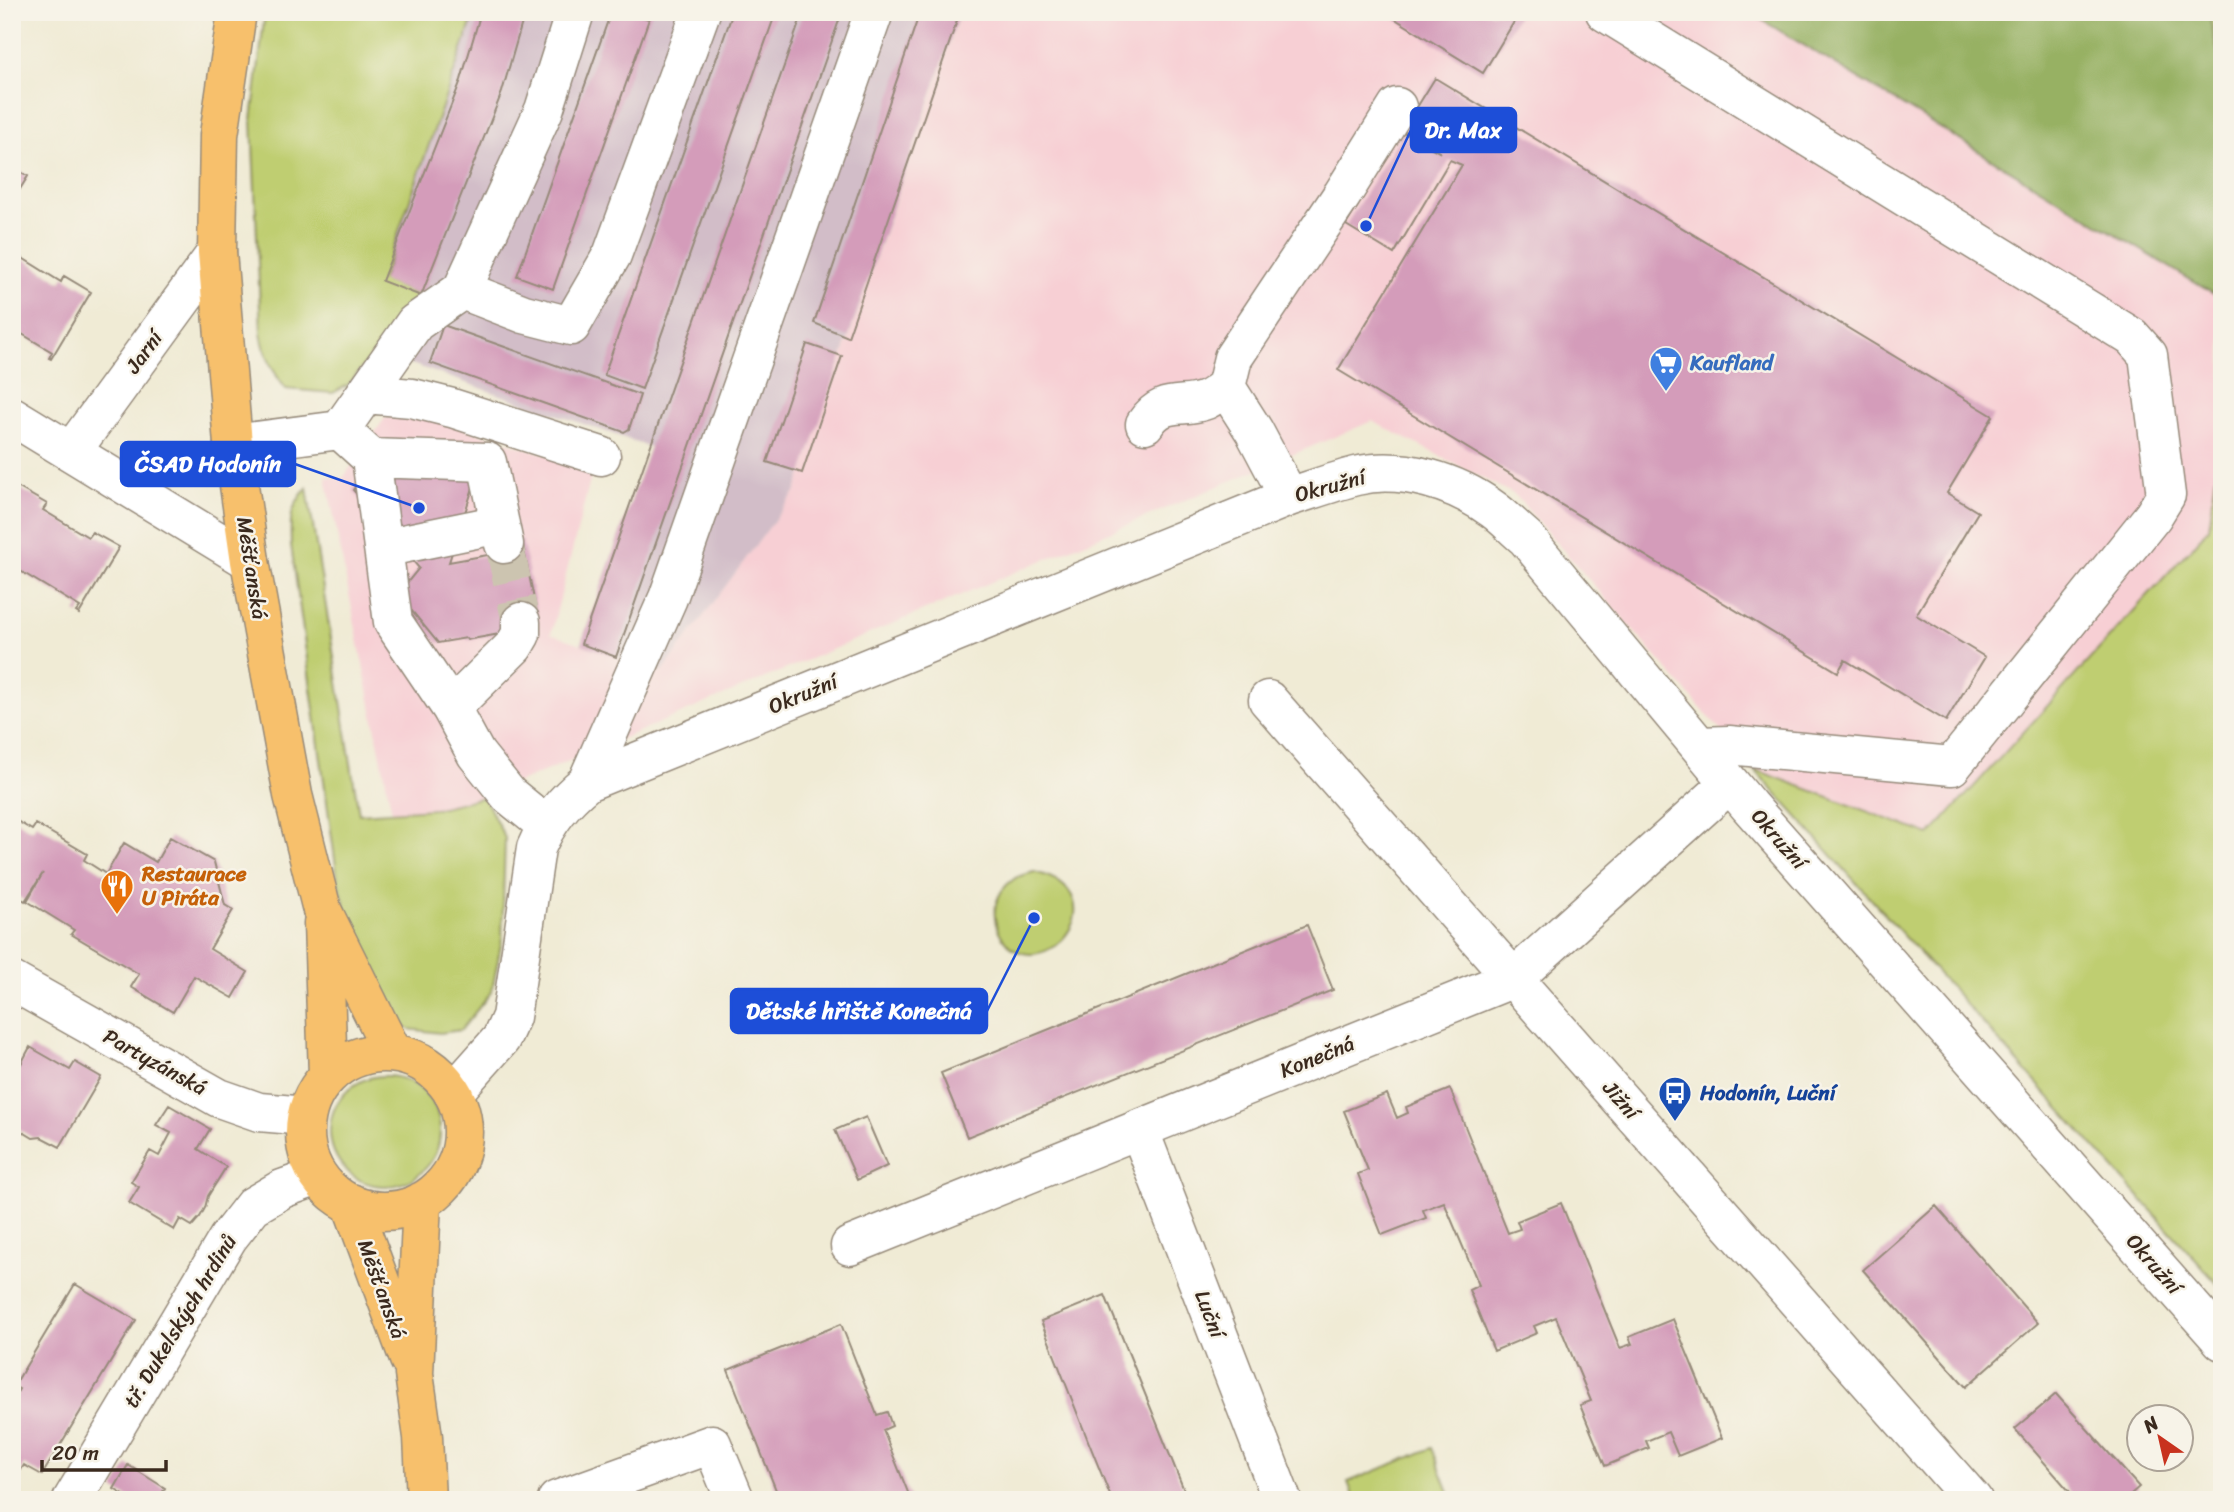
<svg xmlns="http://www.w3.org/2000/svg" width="2234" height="1512" font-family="Sriracha,sans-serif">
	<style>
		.built { fill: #f7cfd4 }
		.industrial { fill: #d2bdc8 }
		.green { fill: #bfce71; stroke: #7d7c48; stroke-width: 2 }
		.forest { fill: #97b163; stroke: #696e40; stroke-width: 2 }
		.building { fill: #d49cba }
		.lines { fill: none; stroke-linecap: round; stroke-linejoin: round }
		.minor-tunnel { stroke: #ccc4b0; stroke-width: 38; stroke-dasharray: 38 19; stroke-linecap: butt }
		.minor-casing { stroke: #968a7a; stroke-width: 41 }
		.major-casing { stroke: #968a7a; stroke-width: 41 }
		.minor { stroke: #fff; stroke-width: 38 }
		.major { stroke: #f7c06c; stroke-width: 38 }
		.labels { text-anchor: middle; stroke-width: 5; stroke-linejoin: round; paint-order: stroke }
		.street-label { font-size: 21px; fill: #3b2a1e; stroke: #f7f3e8 }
		.shop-label { font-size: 21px; font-weight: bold; fill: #366cbe; stroke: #f7f3e8; text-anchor: start }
		.food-label { font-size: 21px; font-weight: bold; fill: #c56008; stroke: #f7f3e8; text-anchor: start }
		.transit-label { font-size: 21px; font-weight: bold; fill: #164399; stroke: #f7f3e8; text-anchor: start }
		.leader { fill: none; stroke: #1d4ed8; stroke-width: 2.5 }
		.callout-dot { fill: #1d4ed8; stroke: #f7f3e8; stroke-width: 2.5 }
		.callout { fill: #1d4ed8; stroke: #1d4ed8; stroke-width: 2.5 }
		.callout-label { font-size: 23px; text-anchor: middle; font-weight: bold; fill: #fff }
	</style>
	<rect width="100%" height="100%" fill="#f7f3e8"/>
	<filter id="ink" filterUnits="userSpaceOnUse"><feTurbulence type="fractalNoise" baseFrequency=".0143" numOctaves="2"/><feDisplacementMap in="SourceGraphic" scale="14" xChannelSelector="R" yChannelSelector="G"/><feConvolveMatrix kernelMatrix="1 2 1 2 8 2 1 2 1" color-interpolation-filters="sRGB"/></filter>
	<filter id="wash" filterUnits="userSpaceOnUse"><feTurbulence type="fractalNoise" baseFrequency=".00686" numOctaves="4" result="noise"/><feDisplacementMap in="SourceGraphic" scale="28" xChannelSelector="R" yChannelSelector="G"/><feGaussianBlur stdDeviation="1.57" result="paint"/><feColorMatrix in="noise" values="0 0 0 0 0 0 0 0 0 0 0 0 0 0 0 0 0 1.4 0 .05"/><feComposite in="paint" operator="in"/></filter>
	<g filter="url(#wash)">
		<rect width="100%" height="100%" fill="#f0ebd5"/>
		<path class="built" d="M961,12H1749L2222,299V432L2209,528L1929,835L1754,769L1515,495L1372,421L484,797L434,809L392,812L326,477L343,478L385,418L424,416L593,469L551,634L662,672L796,491Z"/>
		<path class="industrial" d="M475,12H960L796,491L662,672L581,644L650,447L380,353L420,295L382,281Z"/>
		<path class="green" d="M265,12H475L382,280L421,296L348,385L333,393L286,389C272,371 265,355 261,333L252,120Z
			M2208,12H2222V70Z
			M2222,432V1289L1754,769L1930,835L2209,528Z
			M307,488L359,814L434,809L484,797L505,838L502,939L492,991L461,1030L440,1033L408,1029L390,1015L367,980L338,881L291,545C290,520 289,508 307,488Z
			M1034,872C1128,895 1037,995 1001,935C989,916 995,892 1014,879C1019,875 1028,874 1034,872Z
			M330 1131a55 55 0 1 1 110 0a55 55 0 1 1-110 0Z
			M1432,1448L1452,1500H1355L1348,1482Z"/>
		<path class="forest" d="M1749,12H2208L2222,70V299Z"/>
		<g id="blocks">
			<path class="building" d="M481,12H525L502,92L421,296L382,281L461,80Z
				M611,12H652L650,18L639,16L649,19L553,289L517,276Z
				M733,12H776L642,389L604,375Z
				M803,12H842L616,657L581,644Z
				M920,12H960L848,337L814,323Z
				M1384,12H1520L1483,73Z
				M1435,78L1993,416L1947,493L1978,512L1916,615L1985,657L1946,721L1845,660L1838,672L1338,370L1462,165L1450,160L1394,254L1346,225L1403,132L1441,153L1403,130Z
				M12,167L28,176L12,202Z
				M12,245L19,249L16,254L61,282L64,276L91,292L51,359L49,358L52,352L12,328Z
				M443,325L640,395L629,429L624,432L430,363Z
				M807,344L842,356L802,473L767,462Z
				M480,466L449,562L488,555L486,547L522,540L538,619L505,633L467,640L466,638L438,643L407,605L406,584L419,568L353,490L363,476Z
				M12,484L47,504L43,510L88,537L92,532L119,547L79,614L76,612L80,607L12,566Z
				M12,818L32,830L36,824L87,854L84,860L106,874L124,843L156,862L170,837L214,862L225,905L233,910L210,949L248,972L233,998L194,976L173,1012L131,987L139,974L71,934L74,930L27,901L43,873L25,901L12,893Z
				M1307,925L1333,990L967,1137L941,1073Z
				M30,1047L70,1070L75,1062L101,1077L60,1147L41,1137L33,1138L15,1127L12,1119V1059L21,1064Z
				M1450,1089L1508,1233L1520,1229L1517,1221L1561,1203L1620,1348L1632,1344L1629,1337L1673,1319L1722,1438L1678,1456L1668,1432L1646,1441L1649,1448L1605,1466L1580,1405L1591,1401L1556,1317L1534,1326L1537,1333L1494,1351L1469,1290L1479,1285L1444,1202L1423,1210L1426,1218L1382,1235L1358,1174L1368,1170L1344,1111L1387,1094L1397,1118L1408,1113L1406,1107Z
				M169,1105L210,1129L198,1149L226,1167L208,1196L205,1208L200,1217L192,1226L180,1219L174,1230L129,1203L139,1187L131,1182L150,1151L159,1156L171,1133L156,1125Z
				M866,1117L887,1166L857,1180L835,1130Z
				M1936,1206L2038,1323L1966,1387L1863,1270Z
				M75,1284L136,1320L42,1475L24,1465L19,1473L12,1469V1401L19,1389L14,1386Z
				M1105,1295L1188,1500H1112L1089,1443L1041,1321Z
				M841,1324L877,1415L887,1412L892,1426L883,1430L911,1500H780L728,1370Z
				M2056,1394L2139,1487L2124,1500H2077L2015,1429Z
				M128,1465L165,1488L158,1500H132L114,1489Z"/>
		</g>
	</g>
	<g filter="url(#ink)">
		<use href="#blocks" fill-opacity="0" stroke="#968a7a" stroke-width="2"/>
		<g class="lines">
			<path class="minor-tunnel" d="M504,544L521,622"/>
			<defs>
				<path id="minor" d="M575,12L544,110L462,290L524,314L571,326L612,255L701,12
					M1605,12L2132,337L2148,355L2166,495L2153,516L1952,766L1729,745L1699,746
					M365,394L412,398L452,408L601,456
					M12,416L250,561
					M1145,424C1164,396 1181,410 1206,400C1213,397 1220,391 1226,387
					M340,430L371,458L393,622L451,708L476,754L509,795L546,825
					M233,444L340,430L415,323L462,290
					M71,452L217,252
					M371,458L487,462L504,544
					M1289,497L1254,431L1226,387L1233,358L1342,195L1397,107
					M383,548L500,524
					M1268,700L1973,1500
					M451,708L514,646L521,634V622
					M587,782L668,598L874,12
					M12,981L219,1098L259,1112L306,1116
					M453,1093L501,1039L511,1017L536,848C548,820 564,801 587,782L1289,497C1311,490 1333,482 1356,476C1402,465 1456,482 1494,510C1505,518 1515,529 1526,538L1749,806L2222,1341
					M1139,1129L1282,1500
					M850,1246L1514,978L1730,783
					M72,1500L228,1238L253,1206L282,1189L318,1176
					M557,1500L712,1444L735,1500"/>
				<path id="major" d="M237,12L219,135L217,252L233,444L250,561L293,795L322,910L393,1053
					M323,923L328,1076
					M305 1132a79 79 0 1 1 158 0a79 79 0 1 1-158 0Z
					M422,1201L414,1374L423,1437L426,1500
					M351,1203L409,1359"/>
			</defs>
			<use href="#minor" class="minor-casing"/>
			<use href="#major" class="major-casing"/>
			<use href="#minor" class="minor"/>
			<use href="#major" class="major"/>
		</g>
	</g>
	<defs>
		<symbol id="supermarket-pin" viewBox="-11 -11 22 30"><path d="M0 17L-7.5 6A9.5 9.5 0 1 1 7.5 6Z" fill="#3f7fe0" stroke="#f7f3e8"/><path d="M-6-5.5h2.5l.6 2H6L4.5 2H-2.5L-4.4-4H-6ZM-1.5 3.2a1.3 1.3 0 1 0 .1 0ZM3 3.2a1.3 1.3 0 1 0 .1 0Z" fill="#fff"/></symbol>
		<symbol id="restaurant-pin" viewBox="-11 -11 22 30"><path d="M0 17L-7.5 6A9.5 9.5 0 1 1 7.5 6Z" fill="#e8710a" stroke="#f7f3e8"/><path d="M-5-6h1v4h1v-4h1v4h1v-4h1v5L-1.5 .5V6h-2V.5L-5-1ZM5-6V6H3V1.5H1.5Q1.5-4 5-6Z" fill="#fff"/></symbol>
		<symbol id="bus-pin" viewBox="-11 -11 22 30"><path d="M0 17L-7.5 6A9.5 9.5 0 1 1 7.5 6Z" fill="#1a4fb4" stroke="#f7f3e8"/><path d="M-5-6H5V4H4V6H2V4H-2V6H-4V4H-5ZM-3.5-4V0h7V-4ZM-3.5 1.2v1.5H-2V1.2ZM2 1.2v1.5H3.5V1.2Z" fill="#fff"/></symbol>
	</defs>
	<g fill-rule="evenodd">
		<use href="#supermarket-pin" x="1647" y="344" width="38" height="52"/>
		<use href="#restaurant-pin" x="98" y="867" width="38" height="52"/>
		<use href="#bus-pin" x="1656" y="1074" width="38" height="52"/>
	</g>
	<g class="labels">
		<g class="street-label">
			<text transform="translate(144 352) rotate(-54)" y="7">Jarní</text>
			<text transform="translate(1330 486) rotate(-15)" y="7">Okružní</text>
			<text transform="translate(252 568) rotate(81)" y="7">Měšťanská</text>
			<text transform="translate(803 694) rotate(-22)" y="7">Okružní</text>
			<text transform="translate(1779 839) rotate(49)" y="7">Okružní</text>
			<text transform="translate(1317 1057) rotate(-22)" y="7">Konečná</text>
			<text transform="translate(155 1062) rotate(29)" y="7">Partyzánská</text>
			<text transform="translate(1621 1100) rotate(49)" y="7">Jižní</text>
			<text transform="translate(2154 1264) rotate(49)" y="7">Okružní</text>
			<text transform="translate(382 1289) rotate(70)" y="7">Měšťanská</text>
			<text transform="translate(1210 1314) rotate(69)" y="7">Luční</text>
			<text transform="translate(180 1321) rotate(-59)" y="7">tř. Dukelských hrdinů</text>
		</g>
		<g class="shop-label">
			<text x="1690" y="370">Kaufland</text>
		</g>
		<g class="food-label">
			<text x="142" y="881">Restaurace<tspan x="142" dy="24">U Piráta</tspan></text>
		</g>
		<g class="transit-label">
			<text x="1700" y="1100">Hodonín, Luční</text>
		</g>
	</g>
	<path class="leader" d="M1366 226L1411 130M419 508L295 464M1034 918L987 1011"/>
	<g class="callout-dot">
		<circle cx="1366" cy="226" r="7"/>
		<circle cx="419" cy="508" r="7"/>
		<circle cx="1034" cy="918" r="7"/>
	</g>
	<g class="callout">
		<rect x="1411" y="108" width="105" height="44" rx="7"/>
		<rect x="121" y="442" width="174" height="44" rx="7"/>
		<rect x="731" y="989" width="256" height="44" rx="7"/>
	</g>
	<g class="callout-label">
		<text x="1463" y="138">Dr. Max</text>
		<text x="208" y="472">ČSAD Hodonín</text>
		<text x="859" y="1019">Dětské hřiště Konečná</text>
	</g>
	<rect width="2234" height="1512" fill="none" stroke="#f7f3e8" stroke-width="42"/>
	<g transform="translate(2160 1438) rotate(326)"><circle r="33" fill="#f7f3e8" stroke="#aca397" stroke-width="2"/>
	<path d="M0-5L12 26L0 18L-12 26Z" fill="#c8321e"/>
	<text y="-10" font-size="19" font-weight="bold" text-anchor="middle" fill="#3b2a1e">N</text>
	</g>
	<path d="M42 1460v10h124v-10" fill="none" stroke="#3b2a1e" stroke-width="3.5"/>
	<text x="52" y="1460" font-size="21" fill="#3b2a1e" stroke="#f7f3e8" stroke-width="5" paint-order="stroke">20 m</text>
</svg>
